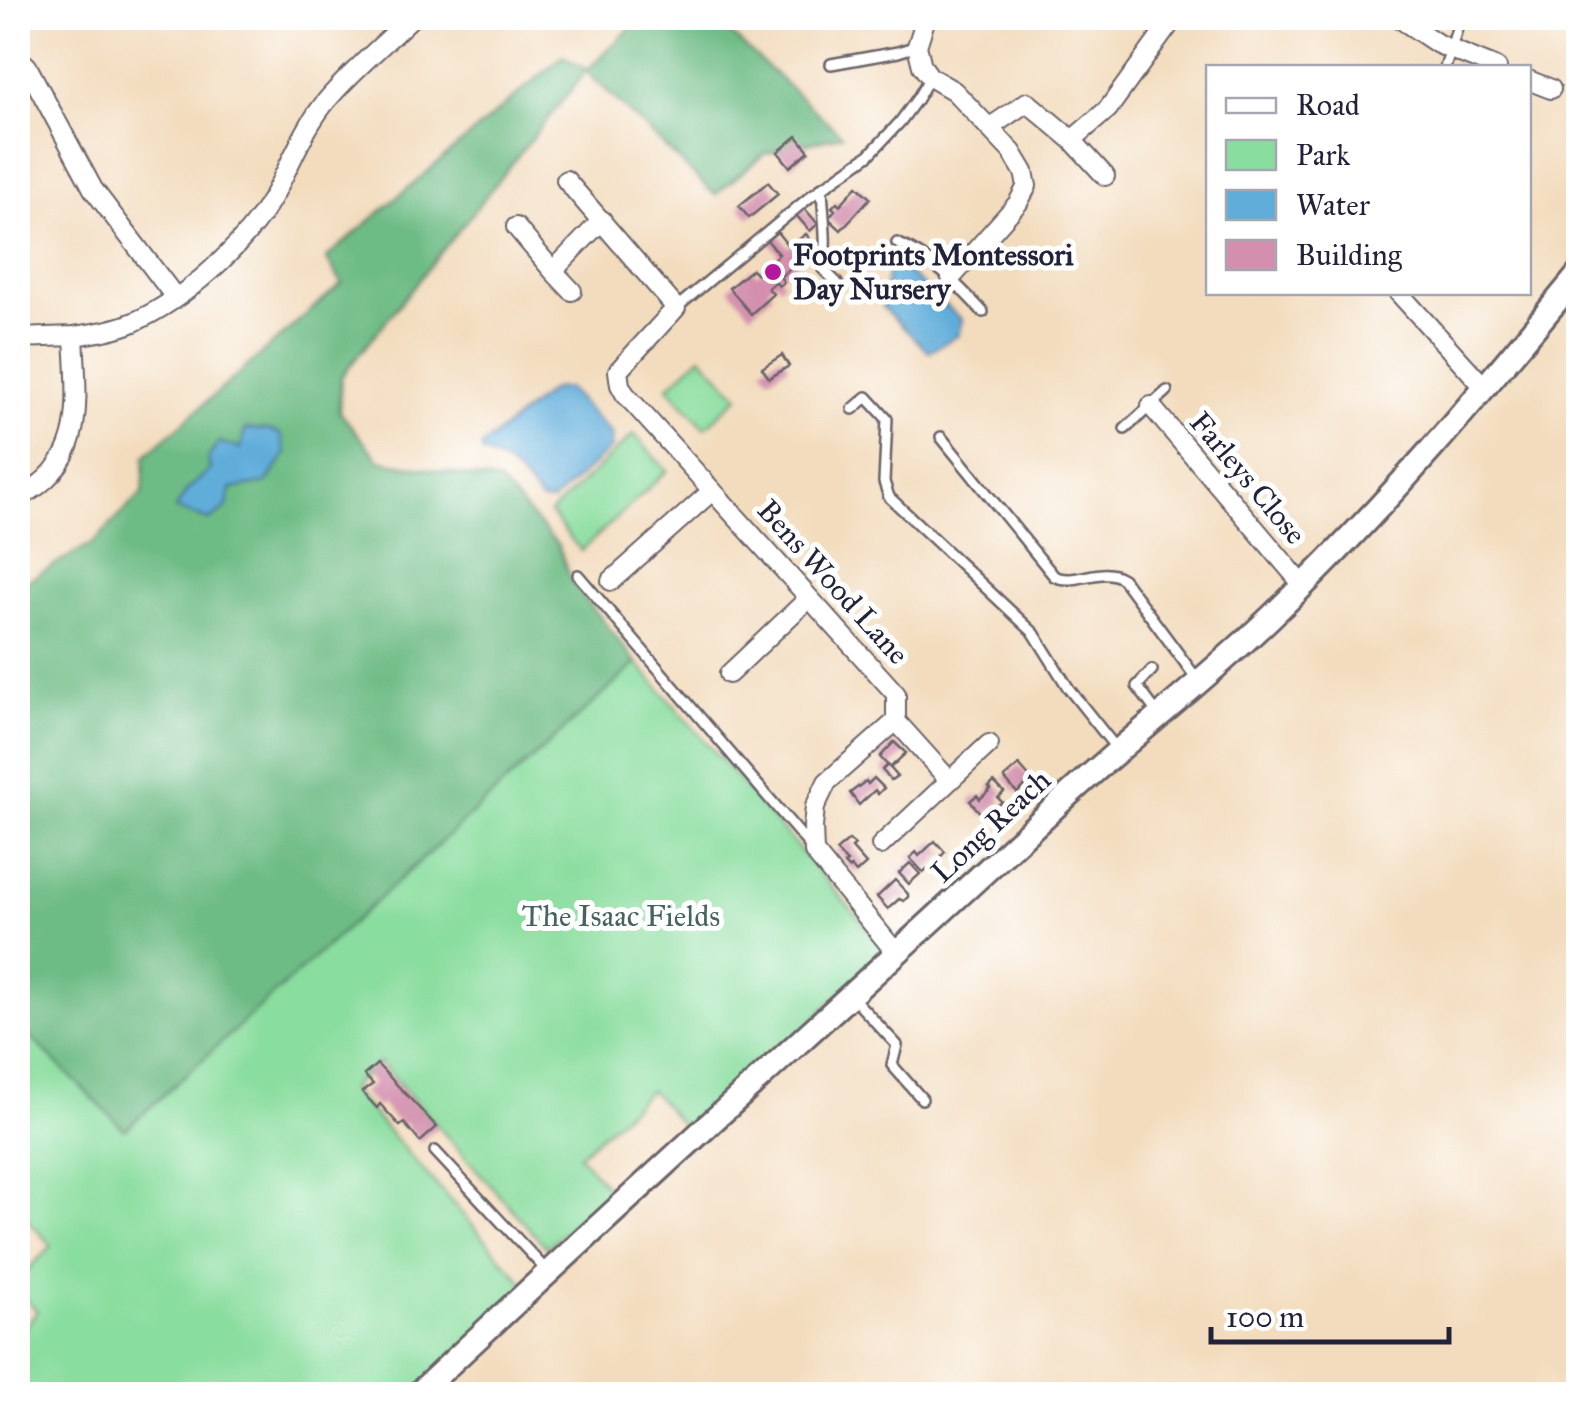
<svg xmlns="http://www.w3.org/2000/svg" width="1596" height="1412" font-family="'IM FELL Great Primer',serif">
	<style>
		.green { fill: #89dd9e; stroke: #56806c; stroke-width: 2.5 }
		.forest { fill: #6ebc85; stroke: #486f60; stroke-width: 2.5 }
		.water { fill: #61adda; stroke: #42688a; stroke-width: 2.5 }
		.building { fill: #d38fad }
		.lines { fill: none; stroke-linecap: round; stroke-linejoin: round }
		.service-casing { stroke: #6b6368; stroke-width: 14 }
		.minor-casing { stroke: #6b6368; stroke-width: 22 }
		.tertiary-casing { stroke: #6b6368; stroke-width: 28 }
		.service { stroke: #fff; stroke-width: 9 }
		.minor { stroke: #fff; stroke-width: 18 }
		.tertiary { stroke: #fff; stroke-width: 22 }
		.poi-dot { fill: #b5179e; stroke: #fff; stroke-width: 4 }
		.labels { text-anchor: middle; stroke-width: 10; stroke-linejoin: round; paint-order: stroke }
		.poi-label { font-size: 30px; font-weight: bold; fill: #22223b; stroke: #fff; text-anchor: start }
		.street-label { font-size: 30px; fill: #22223b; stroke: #fff }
		.park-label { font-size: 30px; fill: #46635e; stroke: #fff }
	</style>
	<rect width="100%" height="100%" fill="#fff"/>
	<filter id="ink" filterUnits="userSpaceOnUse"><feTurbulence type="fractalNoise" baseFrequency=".01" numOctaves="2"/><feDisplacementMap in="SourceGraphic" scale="20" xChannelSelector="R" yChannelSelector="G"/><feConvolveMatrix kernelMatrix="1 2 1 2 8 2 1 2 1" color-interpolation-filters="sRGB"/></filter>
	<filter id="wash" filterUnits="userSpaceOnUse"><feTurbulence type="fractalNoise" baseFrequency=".0048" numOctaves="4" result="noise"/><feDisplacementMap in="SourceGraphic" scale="40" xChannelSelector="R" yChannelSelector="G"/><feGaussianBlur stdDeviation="2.25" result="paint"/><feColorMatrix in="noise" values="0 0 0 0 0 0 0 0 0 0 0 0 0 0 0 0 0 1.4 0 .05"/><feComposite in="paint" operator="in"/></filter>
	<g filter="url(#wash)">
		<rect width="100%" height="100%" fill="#f3dcbd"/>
		<path class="green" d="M701,356L739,396L705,428L668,387Z
			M634,434L667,471L581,551L550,513Z
			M637,663L886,949L693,1137L650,1090L579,1155L610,1191L547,1248L380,1062L350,1088L529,1289L418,1394H18V1336L37,1311L18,1291V1279L52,1246L18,1210V1025L126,1129Z"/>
		<path class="forest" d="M641,18H713L842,135L764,154L715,195L586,71L341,377L339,411L379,460L499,482L558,545L571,581L637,663L125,1130L18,1025V586L94,542L143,492L145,456L342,283L326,258L563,56L587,70Z"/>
		<path class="water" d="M890,257L962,320L958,335L929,352L882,307Z
			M567,388L612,435L611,448L552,502L541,501C521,477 513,463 482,453V446L552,389Z
			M245,429L268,430L281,434L286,454L266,483L231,489L226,509L209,520L176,509L187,490L210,470L208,458L219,442L241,449Z"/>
		<g id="blocks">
			<path class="building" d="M797,136L809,151L790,167L778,152Z
				M768,182L778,194L749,218L739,206Z
				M857,186L870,198L841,230L828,218L835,210L832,207L837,202L840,205Z
				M804,208L818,224L810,231L796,215Z
				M777,232L789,247L806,234L816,247L780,277L784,282L779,286L775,282L768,288L773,294L751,314L729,288L752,269L757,274L779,254L767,240Z
				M782,355L789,366L769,378L762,368Z
				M894,742L906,753L890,768L880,757Z
				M888,765L897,776L891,780L882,770Z
				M1019,765L1032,780L1017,793L1004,778Z
				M874,778L884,788L878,794L875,790L859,805L850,793L866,781L868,784Z
				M994,782L1004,792L998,798L1002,802L983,816L970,801L977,795L980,799L991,789L989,787Z
				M849,840L855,845L852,848L866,864L856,873L851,867L849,869L844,864L847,862L836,851Z
				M935,841L945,852L934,864L923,872L910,858L916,852L919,856Z
				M910,863L920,874L909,884L899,873Z
				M895,880L908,894V897L904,901L899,899L888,909L877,897Z
				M377,1064L437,1127L420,1142L404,1123L400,1126L380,1104L377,1108L362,1092L373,1084L364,1075Z"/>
		</g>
	</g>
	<g filter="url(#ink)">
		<use href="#blocks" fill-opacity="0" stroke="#6b6368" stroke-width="2.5"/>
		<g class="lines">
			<defs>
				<path id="service" d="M831,64L898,52L917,46
					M1445,68L1459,22
					M822,187C823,217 828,239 823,269L837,283
					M897,243C933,259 956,283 983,312
					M676,308L811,196L869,155L900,122L917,99L930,77
					M853,409L867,397L887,419L884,482L889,497L1034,633L1069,689L1116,748
					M1125,429L1167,391
					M941,437L1054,576C1076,587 1101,564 1123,579L1197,679
					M578,575L810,846
					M1152,670L1137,686L1158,714
					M853,998L897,1045L892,1065L922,1099
					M435,1151L547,1271"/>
				<path id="minor" d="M926,18L917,46L922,66L930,77L954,91L1012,152L1024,172L1027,186L1018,203L951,278
					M1399,18L1438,44L1497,68
					M18,58L27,66L93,189L175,297
					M1528,80L1551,89
					M989,128L1027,102L1072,140L1108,109L1174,18
					M1072,140L1105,176
					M566,180L676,308L618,371L620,385L625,394L896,694V721L827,782L815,807L813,827L814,852L897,954
					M516,227L553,271L602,220
					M553,271L572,291
					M1398,292L1485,388
					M18,338L74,336
					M1151,406L1303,585
					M18,498C88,463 77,402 74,336C94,333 115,330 134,322C185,299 242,248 271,200C290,167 303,128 328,99C353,70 384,44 411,18
					M611,581L712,491
					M729,674L809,598
					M896,721L949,780
					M881,845L989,744"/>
				<path id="tertiary" d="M418,1394C632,1192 852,996 1068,795C1136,733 1209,677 1275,613C1385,508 1482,392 1578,275"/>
			</defs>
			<use href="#service" class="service-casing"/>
			<use href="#minor" class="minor-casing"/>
			<use href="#tertiary" class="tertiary-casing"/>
			<use href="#service" class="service"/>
			<use href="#minor" class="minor"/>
			<use href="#tertiary" class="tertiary"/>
		</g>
	</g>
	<circle class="poi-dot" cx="773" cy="272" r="10"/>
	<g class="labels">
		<g class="poi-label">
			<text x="793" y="265">Footprints Montessori<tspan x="793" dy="34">Day Nursery</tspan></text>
		</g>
		<g class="street-label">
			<text transform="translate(1248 478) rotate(50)" y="10">Farleys Close</text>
			<text transform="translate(833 582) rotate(48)" y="10">Bens Wood Lane</text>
			<text transform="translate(991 826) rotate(-43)" y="10">Long Reach</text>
		</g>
		<g class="park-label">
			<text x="621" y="926">The Isaac Fields</text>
		</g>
	</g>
	<rect width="1596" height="1412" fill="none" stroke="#fff" stroke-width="60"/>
	<rect x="1206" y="65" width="325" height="230" fill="#ffffff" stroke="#a7a7b1" stroke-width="2.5"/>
	<rect x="1226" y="98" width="50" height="15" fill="#ffffff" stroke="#a7a7b1" stroke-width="2.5"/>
	<text x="1296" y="115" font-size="30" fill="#22223b">Road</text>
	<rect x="1226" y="140" width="50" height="30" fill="#89dd9e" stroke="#a7a7b1" stroke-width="2.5"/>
	<text x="1296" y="165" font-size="30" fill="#22223b">Park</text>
	<rect x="1226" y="190" width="50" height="30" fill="#61adda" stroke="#a7a7b1" stroke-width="2.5"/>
	<text x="1296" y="215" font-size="30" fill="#22223b">Water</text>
	<rect x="1226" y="240" width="50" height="30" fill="#d38fad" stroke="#a7a7b1" stroke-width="2.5"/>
	<text x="1296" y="265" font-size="30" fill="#22223b">Building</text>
	<path d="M1211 1327v15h238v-15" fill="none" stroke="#22223b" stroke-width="5"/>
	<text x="1226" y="1327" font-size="30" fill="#22223b" stroke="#ffffff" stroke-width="8" paint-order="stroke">100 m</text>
</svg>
